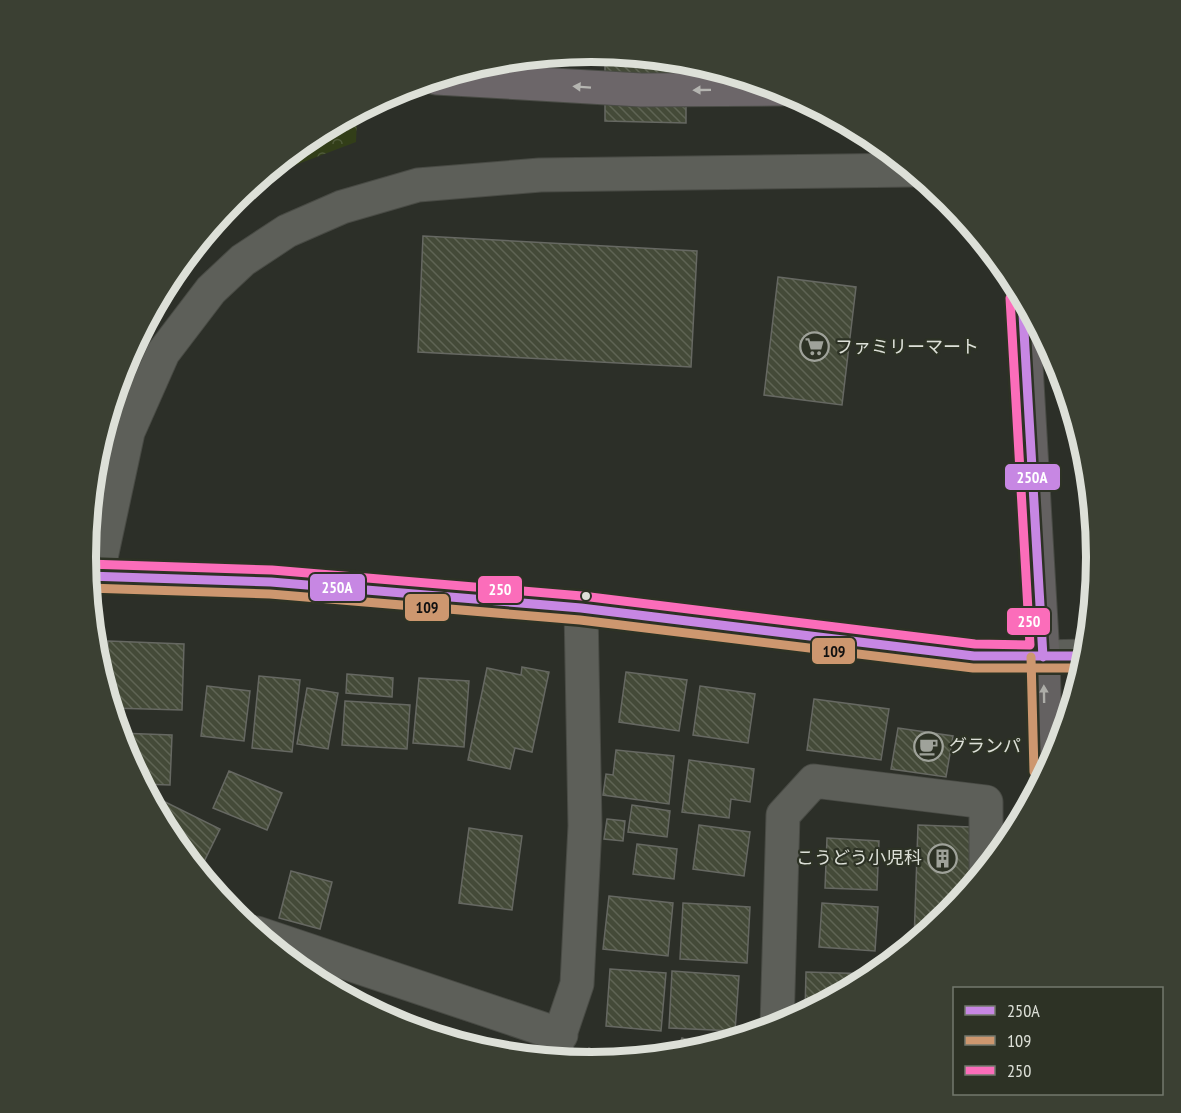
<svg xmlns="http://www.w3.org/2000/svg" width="1181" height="1113" font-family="'PT Sans Narrow','Noto Sans JP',sans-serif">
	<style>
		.forest { fill: url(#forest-crowns) }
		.building { fill: url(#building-back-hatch); stroke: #666862; stroke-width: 1.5 }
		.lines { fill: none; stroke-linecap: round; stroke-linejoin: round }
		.minor-casing { stroke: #494b45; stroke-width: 35 }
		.tertiary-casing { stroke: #494b45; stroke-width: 35 }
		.primary-casing { stroke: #494b45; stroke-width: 35 }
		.motorway-casing { stroke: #494b45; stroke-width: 35 }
		.minor { stroke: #5d5f59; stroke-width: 33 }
		.tertiary { stroke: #5d5f59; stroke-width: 33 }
		.primary { stroke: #646161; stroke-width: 33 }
		.motorway { stroke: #6c6669; stroke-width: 33 }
		.bus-1-casing { stroke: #2d3225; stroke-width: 14 }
		.bus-2-casing { stroke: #2d3225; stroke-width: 14 }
		.bus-3-casing { stroke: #2d3225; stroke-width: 14 }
		.bus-1 { stroke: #c787e3; stroke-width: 9 }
		.bus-2 { stroke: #cd976f; stroke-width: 9 }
		.bus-3 { stroke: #fb6dba; stroke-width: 9 }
		.oneway { fill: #b5b5b1 }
		.oneway2 { fill: #adada8 }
		.bus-dot { fill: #dde0d8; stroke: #2d3225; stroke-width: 2 }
		.labels { text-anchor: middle; stroke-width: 4.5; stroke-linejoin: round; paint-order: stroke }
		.poi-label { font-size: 18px; fill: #dde0d8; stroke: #2d3225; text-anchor: start }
		.rim { fill: none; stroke: #dde0d8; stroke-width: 8 }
		.line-badge { stroke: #2d3225; stroke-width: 2 }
		.badge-label { font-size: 16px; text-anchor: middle; font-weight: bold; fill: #fff }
		.pale-badge-label { font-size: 16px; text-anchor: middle; font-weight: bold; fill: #111 }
	</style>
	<defs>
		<pattern id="forest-crowns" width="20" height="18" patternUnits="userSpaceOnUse" patternTransform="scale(1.5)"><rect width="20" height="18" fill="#323e18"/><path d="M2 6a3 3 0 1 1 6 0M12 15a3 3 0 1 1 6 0" fill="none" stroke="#4f5a39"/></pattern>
		<pattern id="building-back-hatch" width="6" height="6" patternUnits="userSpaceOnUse" patternTransform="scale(1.5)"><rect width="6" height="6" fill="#444a38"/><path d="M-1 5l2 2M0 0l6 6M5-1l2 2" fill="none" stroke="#5f6454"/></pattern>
	</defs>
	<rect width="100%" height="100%" fill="#2c2f28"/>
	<path class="forest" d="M344,118L357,119L356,142L256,180L310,136Z"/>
	<path class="building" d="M605,52L686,60V123L605,121Z
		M423,236L697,251L691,367L418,352Z
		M778,277L856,287L842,405L764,395Z
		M108,641L184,644L182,710L111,708L106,693Z
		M522,667L549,672L532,752L515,748L510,769L468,760L487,668L521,675Z
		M626,672L687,680L679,731L619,722Z
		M347,674L393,678L392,697L346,693Z
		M259,676L300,680L292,752L252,748Z
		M419,678L469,681L464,747L413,743Z
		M207,686L250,691L244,741L201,736Z
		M700,686L755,694L748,743L693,735Z
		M307,688L338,693L328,749L297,744Z
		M814,699L889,709L881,760L807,750Z
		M345,701L410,705L407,749L342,745Z
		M898,728L953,736L946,777L891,769Z
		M118,733L172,735L170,785L142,784L123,750Z
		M616,750L674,756L669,804L603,795L606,774L613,775Z
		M689,760L754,769L750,802L731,799L729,818L682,812Z
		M229,771L282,793L267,830L213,808Z
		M147,793L220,829L199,872L170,837Z
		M632,805L670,811L667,837L628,832Z
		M607,819L625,821L623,841L604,839Z
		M699,825L750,832L744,876L693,869Z
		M918,825L971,827L969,888L948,914L914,942Z
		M469,828L522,836L512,910L459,903Z
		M827,838L879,841L877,890L825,888Z
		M637,844L677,849L674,879L633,874Z
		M291,871L332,882L320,929L279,918Z
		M609,896L673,903L668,956L603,949Z
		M683,903L750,907L747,963L680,959Z
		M822,903L878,907L875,951L819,947Z
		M610,969L666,973L661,1031L606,1026Z
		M672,971L739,976L735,1031L669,1028Z
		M806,972L874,974L805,1012Z
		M418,1022L456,1032L454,1041L416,1029Z
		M682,1038L708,1047L676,1054Z
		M589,1048L619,1059L584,1061Z"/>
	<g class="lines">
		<defs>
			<path id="minor" d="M257,933L561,1035
				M777,1026L783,815L814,781L986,802V868
				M552,1058L577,984L585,826L581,608"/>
			<path id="tertiary" d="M87,576L271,582L581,608L974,656L1043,657L1086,656
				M97,576L128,432L163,353L211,290L243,260L287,231L342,207L418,185L540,175L913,170"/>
			<path id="primary" d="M1022,297L1043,657L1046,772"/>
			<path id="motorway" d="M436,78L641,90L782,89"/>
		</defs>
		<use href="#minor" class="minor-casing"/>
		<use href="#tertiary" class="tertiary-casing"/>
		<use href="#primary" class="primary-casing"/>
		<use href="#motorway" class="motorway-casing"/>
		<use href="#minor" class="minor"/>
		<use href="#tertiary" class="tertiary"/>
		<use href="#primary" class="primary"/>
		<use href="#motorway" class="motorway"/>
		<defs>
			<path id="bus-1" d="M1022,297L1043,657
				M87,576L271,582L581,608L974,656H1086"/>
			<path id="bus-2" d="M88,588L270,594L580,620L973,668H1082
				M1031,657L1034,772"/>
			<path id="bus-3" d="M87,564L272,570L582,596L975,644L1030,645L1010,298"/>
		</defs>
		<use href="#bus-1" class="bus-1-casing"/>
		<use href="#bus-2" class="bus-2-casing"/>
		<use href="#bus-3" class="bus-3-casing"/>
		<use href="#bus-1" class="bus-1"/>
		<use href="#bus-2" class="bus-2"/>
		<use href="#bus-3" class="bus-3"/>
	</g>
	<defs><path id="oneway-solid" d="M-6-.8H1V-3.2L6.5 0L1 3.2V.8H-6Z" transform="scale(1.5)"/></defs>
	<g class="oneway">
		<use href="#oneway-solid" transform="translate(582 87) rotate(-176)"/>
		<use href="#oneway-solid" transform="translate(702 90) rotate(179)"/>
	</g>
	<use class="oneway2" href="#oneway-solid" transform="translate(1044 694) rotate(-91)"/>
	<defs>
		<symbol id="supermarket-ring" viewBox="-11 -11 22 22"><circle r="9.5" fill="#2d3225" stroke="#9fa29a" stroke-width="1.5"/><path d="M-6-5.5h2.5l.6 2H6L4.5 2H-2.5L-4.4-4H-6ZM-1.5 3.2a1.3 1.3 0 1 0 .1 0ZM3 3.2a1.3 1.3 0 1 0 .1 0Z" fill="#9fa29a"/></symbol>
		<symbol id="cafe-ring" viewBox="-11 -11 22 22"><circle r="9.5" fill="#2d3225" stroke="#9fa29a" stroke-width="1.5"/><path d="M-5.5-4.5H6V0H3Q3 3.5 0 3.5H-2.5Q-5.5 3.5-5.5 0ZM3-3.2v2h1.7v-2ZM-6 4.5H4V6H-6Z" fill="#9fa29a"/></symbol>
		<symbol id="building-ring" viewBox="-11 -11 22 22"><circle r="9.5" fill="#2d3225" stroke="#9fa29a" stroke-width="1.5"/><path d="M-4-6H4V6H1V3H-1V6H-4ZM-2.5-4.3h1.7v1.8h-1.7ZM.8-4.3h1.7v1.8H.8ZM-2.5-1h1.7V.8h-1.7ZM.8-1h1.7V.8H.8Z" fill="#9fa29a"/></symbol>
	</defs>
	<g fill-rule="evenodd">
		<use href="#supermarket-ring" x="798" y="330" width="33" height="33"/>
		<use href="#cafe-ring" x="912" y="730" width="33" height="33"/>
		<use href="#building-ring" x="926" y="842" width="33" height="33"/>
	</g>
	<circle class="bus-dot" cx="586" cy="596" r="5"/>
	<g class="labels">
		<g class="poi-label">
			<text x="835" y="353">ファミリーマート</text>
			<text x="949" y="752">グランパ</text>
			<text x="922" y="864" text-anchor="end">こうどう小児科</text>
		</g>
	</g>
	<path d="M0 0H1181V1113H0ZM96 557a495 495 0 1 1 990 0a495 495 0 1 1-990 0Z" fill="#3b4033" fill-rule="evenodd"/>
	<path class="rim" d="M96 557a495 495 0 1 1 990 0a495 495 0 1 1-990 0Z"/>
	<g class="line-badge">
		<rect x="1004" y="463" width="57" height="28" rx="6" fill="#c787e3"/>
		<rect x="309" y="573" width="57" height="29" rx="6" fill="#c787e3"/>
		<rect x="477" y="575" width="46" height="29" rx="6" fill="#fb6dba"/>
		<rect x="404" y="593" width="46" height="29" rx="6" fill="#cd976f"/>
		<rect x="1006" y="607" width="45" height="29" rx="6" fill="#fb6dba"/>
		<rect x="811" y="637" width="45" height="28" rx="6" fill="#cd976f"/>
	</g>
	<g class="badge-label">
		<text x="1032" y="483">250A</text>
		<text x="337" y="593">250A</text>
		<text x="500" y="595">250</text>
		<text x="1029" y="627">250</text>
	</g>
	<g class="pale-badge-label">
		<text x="427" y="613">109</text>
		<text x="834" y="657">109</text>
	</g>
	<rect x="953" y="987" width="210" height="108" fill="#2d3225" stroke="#73786d" stroke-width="1.5"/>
	<rect x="965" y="1006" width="30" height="9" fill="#c787e3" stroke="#73786d" stroke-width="1.5"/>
	<text x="1007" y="1017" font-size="18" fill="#dde0d8">250A</text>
	<rect x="965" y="1036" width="30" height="9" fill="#cd976f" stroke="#73786d" stroke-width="1.5"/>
	<text x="1007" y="1047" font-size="18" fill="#dde0d8">109</text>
	<rect x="965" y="1066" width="30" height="9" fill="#fb6dba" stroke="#73786d" stroke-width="1.5"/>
	<text x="1007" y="1077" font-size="18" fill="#dde0d8">250</text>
</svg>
